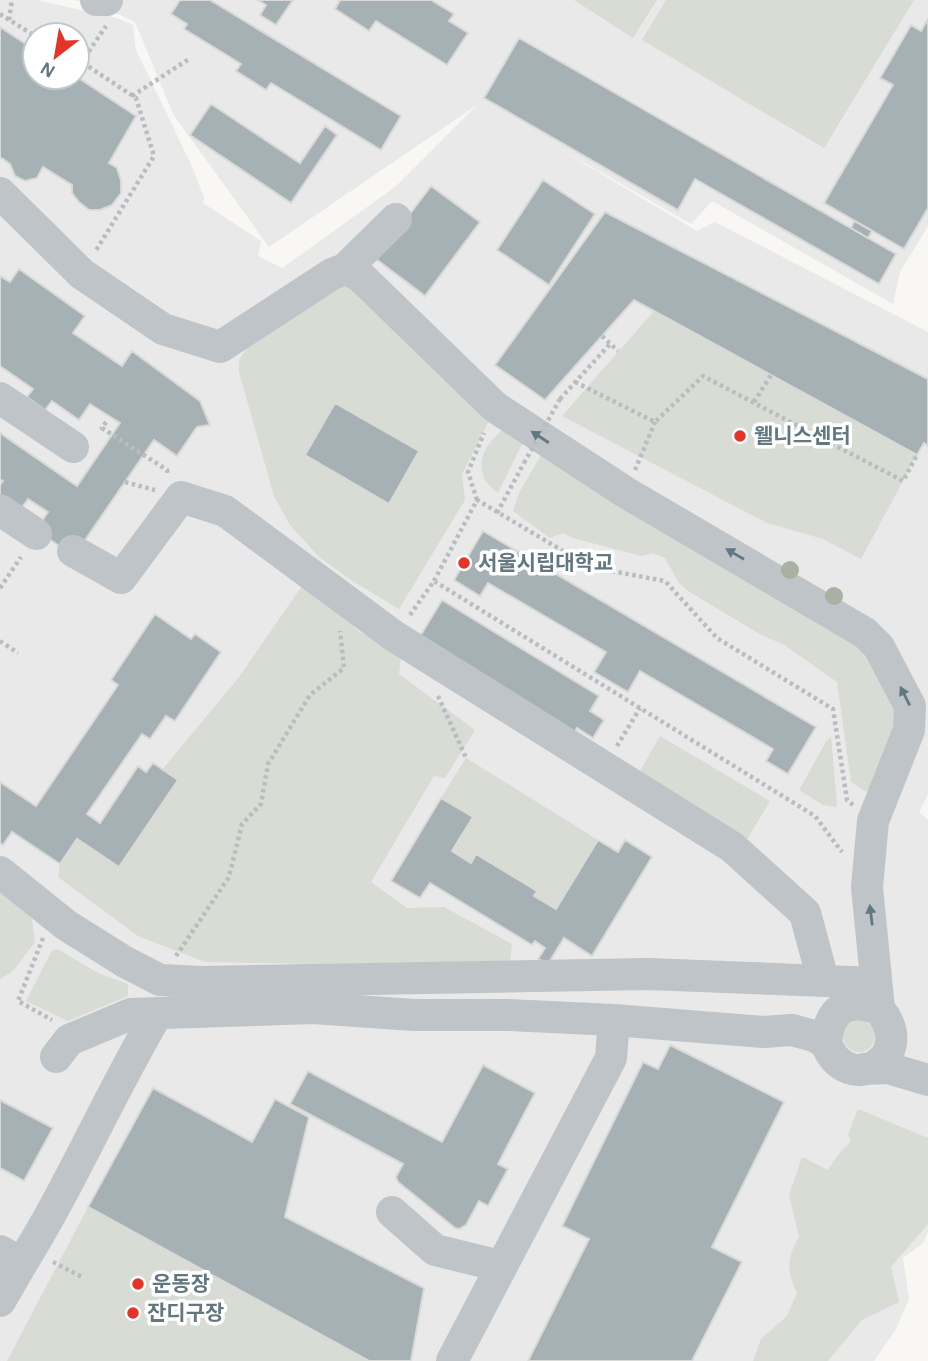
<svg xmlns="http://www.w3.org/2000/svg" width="928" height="1361" font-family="'Alegreya Sans','Noto Sans KR',sans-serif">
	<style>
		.built { fill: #e8e9e8; fill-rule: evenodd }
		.green { fill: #d8dcd4 }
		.building { fill: #a5b1b4; stroke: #d9d9d7; stroke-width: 2 }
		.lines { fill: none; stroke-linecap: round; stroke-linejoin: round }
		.path { stroke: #b8bdbf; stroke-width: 4.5; stroke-dasharray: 3.5 3.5; stroke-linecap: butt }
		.minor { stroke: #bec4c7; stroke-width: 32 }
		.path-bridge { stroke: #b8bdbf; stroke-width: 4.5; stroke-dasharray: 3.5 3.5; stroke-linecap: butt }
		.tree { fill: #a9b1a3 }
		.oneway { fill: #627880 }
		.poi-dot { fill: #e43328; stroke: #fff; stroke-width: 2.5 }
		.labels { text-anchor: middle; stroke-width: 7; stroke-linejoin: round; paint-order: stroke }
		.poi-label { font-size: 21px; font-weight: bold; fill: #627880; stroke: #fff; text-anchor: start }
	</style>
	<rect width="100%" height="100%" fill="#f8f7f4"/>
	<path class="built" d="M0,0H37L117,18L133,25L136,50L190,162L204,197L203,203L261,241L258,256L282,268L395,187L477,105L269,247L173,114L135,22L94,3L72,0H928V226L900,272L893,304L712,201L691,224L548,142L697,231L715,222L928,332V794L919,813L928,819V1232L923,1243L903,1258L909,1299L896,1329L874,1361H0ZM35,35H77V77H35Z"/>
	<path class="green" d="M574,0H657L633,38Z
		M666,0H914L824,148L642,40Z
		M349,281L494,411L462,474L465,500L399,609L351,580L319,557L290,525L274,496L239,372V360L254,338Z
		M654,311L917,455L861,559L823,539L767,523L562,416Z
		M505,428L527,434L498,493C470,474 481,445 505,428Z
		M545,448L869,643L906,707L873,794L863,790L851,782L837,682L783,644L763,636L688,591L679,583L665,558L653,553L641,556L573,538L563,533L550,538L513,511L519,493Z
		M306,580L358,631L382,642L401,656L399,674L475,730L445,778L434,776L371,882L407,908L444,907L512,944L510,961L318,964L205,962L138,936L58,877L60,864L77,839L119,867L178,781L162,770L239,677Z
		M660,736L770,801L746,841L637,776Z
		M831,737L837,804L836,807L823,805L799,790L827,740Z
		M466,758L598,840L556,909L534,896L537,891L476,854L471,863L452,851L473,817L441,798Z
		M0,888L31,913L35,942L13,971L0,979Z
		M52,950H59L98,973L128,984V996L68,1021L26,1001Z
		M843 1036a16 16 0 1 1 32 0a16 16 0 1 1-32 0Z
		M858,1109L928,1138V1224L891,1267L899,1302L862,1320L828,1361H753L761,1339L787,1316L797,1293C786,1270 787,1258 799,1237L789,1195L802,1157L828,1170L837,1156L851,1141L848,1135Z
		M88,1207L369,1361H7Z"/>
	<path class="building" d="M180,0H210L401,116L381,150L271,83L266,90L236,71L241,64L184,29L187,24L171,14Z
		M258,0H293L276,25L260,15L266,5Z
		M340,0H431L454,14L449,21L468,33L447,65L376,21L369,31L335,9Z
		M928,19V208L904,249L824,203L893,85L880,78L911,25L921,31Z
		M0,27L35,50V77H77L136,116L109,163L117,168L121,181V193L112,205L100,210H89L79,202L72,193V185L43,167L37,178L25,181L15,176L10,164L0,157Z
		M519,38L896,254L879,284L695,179L678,210L484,98Z
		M211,104L300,163L325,126L337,135L291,203L190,135Z
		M543,180L595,214L549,285L497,250Z
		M431,186L480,222L425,296L376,259Z
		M605,212L928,379V446L924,443L917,455L634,300L545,400L495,365Z
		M854,221L872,231L868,238L851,228Z
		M19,269L85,316L73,333L122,366L132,351L200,401L210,425L197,427L177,456L154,440L74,556L36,530L48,512L28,499L17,514L0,502V485L3,481L0,479V433L77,486L120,423L90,404L79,420L52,401L45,410L27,397L33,389L0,366V276L10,282Z
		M335,403L419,451L389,504L305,455Z
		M483,531L816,727L788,774L766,761L773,749L640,671L628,692L594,672L606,652L488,583L480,596L454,580Z
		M442,600L599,696L590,711L604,720L593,738L577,728L572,737L416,643Z
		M155,614L191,639L195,634L221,652L175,721L166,716L150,739L142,734L87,814L100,823L138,766L146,772L153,763L178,780L119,867L77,839L60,864L12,832L3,845L0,843V782L36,806L118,685L111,680Z
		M441,798L473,817L452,851L471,863L476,854L537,891L534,896L556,909L598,840L618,852L625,840L652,857L592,956L564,938L548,964L538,959L545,948L535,941L532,945L430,883L420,898L391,881Z
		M670,1045L784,1102L712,1247L742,1262L692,1361H528L589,1239L562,1226L643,1062L658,1069Z
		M483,1065L535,1093L498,1164L508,1169L488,1206L479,1201L466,1225L459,1229L455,1228L398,1182L396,1177L403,1164L290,1104L308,1071L442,1142Z
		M153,1088L252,1142L275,1099L309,1117L285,1217L424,1288L411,1361H369L88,1207Z
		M0,1100L53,1128L24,1181L0,1168Z"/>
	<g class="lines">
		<path class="path" d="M0,14L35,36
			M9,20L12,0
			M77,59L136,98L154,156L95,252
			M77,69L106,26
			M132,96L189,59
			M602,336L618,351
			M575,382L655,422L703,376L903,481L917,455
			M560,399L610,344
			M754,402L771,375
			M106,422L102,428L167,470L168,475
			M635,470L655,422
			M125,482L155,490
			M477,500L468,472L484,433
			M497,513L524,463
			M434,581L477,500L590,567L665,581L717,638L833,709L847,800L853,805
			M0,588L21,557
			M410,615L434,581L815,816L842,852
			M0,641L18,653
			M438,696L466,758
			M617,746L640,708
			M43,938L18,1001L52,1020
			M176,956L229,877L242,824L261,804L268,764L310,695L344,668L340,631
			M53,1262L84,1278"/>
		<path class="minor" d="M96,0H107
			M0,193L82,274L163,329L220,347L332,274L345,269L359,275L495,407L625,492L865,633L879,647L910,706L909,730L873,821L867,887L879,1009
			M345,269L396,219
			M0,398L73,447
			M0,510L36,534
			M73,551L121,578L181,497L225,511L394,636L732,847L805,913L823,980
			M0,872L66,925L125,962L160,980L201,982L648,974L876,983
			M56,1057L69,1040L131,1014L313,1008L414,1015H508L614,1020L763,1032L792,1030L814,1036L826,1043C847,1099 920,1058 879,1009C847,997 829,1009 826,1043
			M864,1069L888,1068L928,1080
			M392,1212L435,1250L488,1263L501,1268
			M0,1251L22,1263C72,1183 109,1095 157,1014
			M0,1301L22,1263
			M452,1361L611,1058L614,1020"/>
		<path class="path-bridge" d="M524,463L560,399"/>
	</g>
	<g class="tree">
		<circle cx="790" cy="570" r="9"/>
		<circle cx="834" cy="596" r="9"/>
	</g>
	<defs><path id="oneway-solid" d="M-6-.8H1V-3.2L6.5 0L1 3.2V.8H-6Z" transform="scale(1.75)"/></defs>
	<g class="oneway">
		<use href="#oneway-solid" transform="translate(540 437) rotate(-147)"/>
		<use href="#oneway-solid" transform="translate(735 554) rotate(-150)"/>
		<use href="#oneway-solid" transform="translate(905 696) rotate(-117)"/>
		<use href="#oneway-solid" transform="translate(871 915) rotate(-97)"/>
	</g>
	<g class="poi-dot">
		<circle cx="740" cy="436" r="7"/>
		<circle cx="464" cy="563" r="7"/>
		<circle cx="138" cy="1284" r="7"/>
		<circle cx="133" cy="1313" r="7"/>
	</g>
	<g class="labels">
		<g class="poi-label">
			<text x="754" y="443">웰니스센터</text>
			<text x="478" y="570">서울시립대학교</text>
			<text x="152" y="1291">운동장</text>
			<text x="147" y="1320">잔디구장</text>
		</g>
	</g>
	<g transform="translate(56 56) rotate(211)"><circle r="33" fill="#ffffff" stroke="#c0c9cc" stroke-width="2"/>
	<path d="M0-5L12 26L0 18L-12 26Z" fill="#e43328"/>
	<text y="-10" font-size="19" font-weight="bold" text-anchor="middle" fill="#627880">N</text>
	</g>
</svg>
